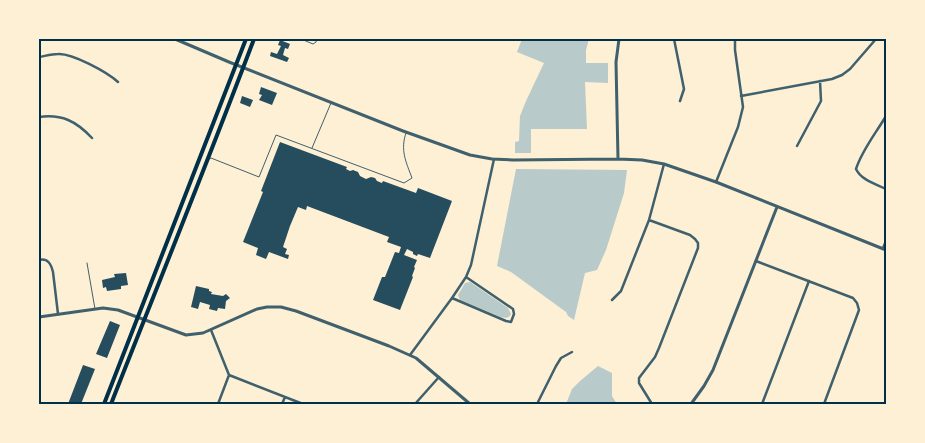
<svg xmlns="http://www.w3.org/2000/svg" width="925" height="443" font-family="'Fira Sans Condensed',sans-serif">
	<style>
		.green { fill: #b9caca }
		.building { fill: #264d5e }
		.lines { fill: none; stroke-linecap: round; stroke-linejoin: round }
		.service { stroke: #3f606c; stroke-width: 1 }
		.minor { stroke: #3f606c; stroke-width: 2.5 }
		.tertiary { stroke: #3f606c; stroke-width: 3 }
		.primary { stroke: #003049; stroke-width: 4 }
		.neatline { fill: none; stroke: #003049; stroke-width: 2 }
	</style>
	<rect width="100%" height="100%" fill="#fdf0d5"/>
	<path class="green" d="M522,39H589L586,50V63H608V83L585,82L587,129H531V153H515V142L519,141L520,116L526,101L544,63L517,52Z
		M516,169L627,170L624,193L606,250L597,270L585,273L574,320L568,316L566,312L511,272L497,266Z
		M470,282L508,308L511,314C508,319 506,318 501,317L460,300L458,295L465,283Z
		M598,366L612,373V396L617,404H566L572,389L580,381Z"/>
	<path class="building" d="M280,40L290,44L288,49L285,48L283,55L289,58L287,62L270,56L271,52L277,54L281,46L278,45Z
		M261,87L277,93L272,105L259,100L262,95L259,94Z
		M242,96L253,100L250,107L240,103Z
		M280,142L347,167L346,169L350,171L353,170L358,172L360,176L366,179L371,177L375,178L377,181L382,183L383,181L416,193L418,188L452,201L430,258L418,254L417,256L413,254V252L407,249L404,255L417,260L414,267L415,268L412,276L413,277L400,310L373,300L382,277H385L395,252L399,253L401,247L387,242L389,237L307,206L306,210L298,207L290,226L283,247L287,249L285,254L289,255L288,259L269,252L266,259L256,255L258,248L243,242L263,192L261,191Z
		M126,273L128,285L121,286V289L107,291L106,287L103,288L102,280L115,277L114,274Z
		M196,286L209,289V291L212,292L211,294L223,296L226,294L230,298L226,301L225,309L218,308L217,311L209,309L210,305L200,302L198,309L191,307Z
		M110,321L120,325L107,358L96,354Z
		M83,365L95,369L81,404H68Z"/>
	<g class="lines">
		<path class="service" d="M301,39L313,44L316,42L317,39
			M312,148L331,103
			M209,159L211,158L259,177L276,135L404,183L412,178C406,162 400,150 406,133
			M87,263L95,309"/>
		<path class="minor" d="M674,39L684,89L680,101
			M39,57C45,56 52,54 58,54C72,53 107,72 118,82
			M741,96L832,79L842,75L850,69L876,39
			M886,116C876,133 862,150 856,169C861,180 876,184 886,189
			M39,117C62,114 76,121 92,138
			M797,146L821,101L820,81
			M716,182L738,127L743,107L735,50V39
			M649,220L690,235L695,239L698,243V248L659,348L655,357L639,378V383L652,404
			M883,248L886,241
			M39,260C48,258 51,264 53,272L58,314
			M756,261L853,298L857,303L859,310L824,404
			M452,298L466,277
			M612,300L621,291L649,220L664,164
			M211,330L229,375L303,404
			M410,355L452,298L506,321L511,322L514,314L513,309L466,277L471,265L494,159
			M218,404L229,375
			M282,404L285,397
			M415,404L439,377
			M537,404L556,366L561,358L572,352
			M762,404L809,281"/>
		<path class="tertiary" d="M175,39L229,62L403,131L470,155L492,159L513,160L618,159L642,160L664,164L716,182L886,250
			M618,159L616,62L619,39
			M39,317L103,308L118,310L186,335L203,333L257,309L267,307H281L296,311L389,346L416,358L470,404
			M691,404L704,386L713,370L777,207"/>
		<path class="primary" d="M104,404L246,39
			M111,404C159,282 208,161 254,39"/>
	</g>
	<rect width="925" height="443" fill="none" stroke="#fdf0d5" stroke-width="80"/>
	<rect x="40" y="40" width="845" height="363" class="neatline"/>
</svg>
